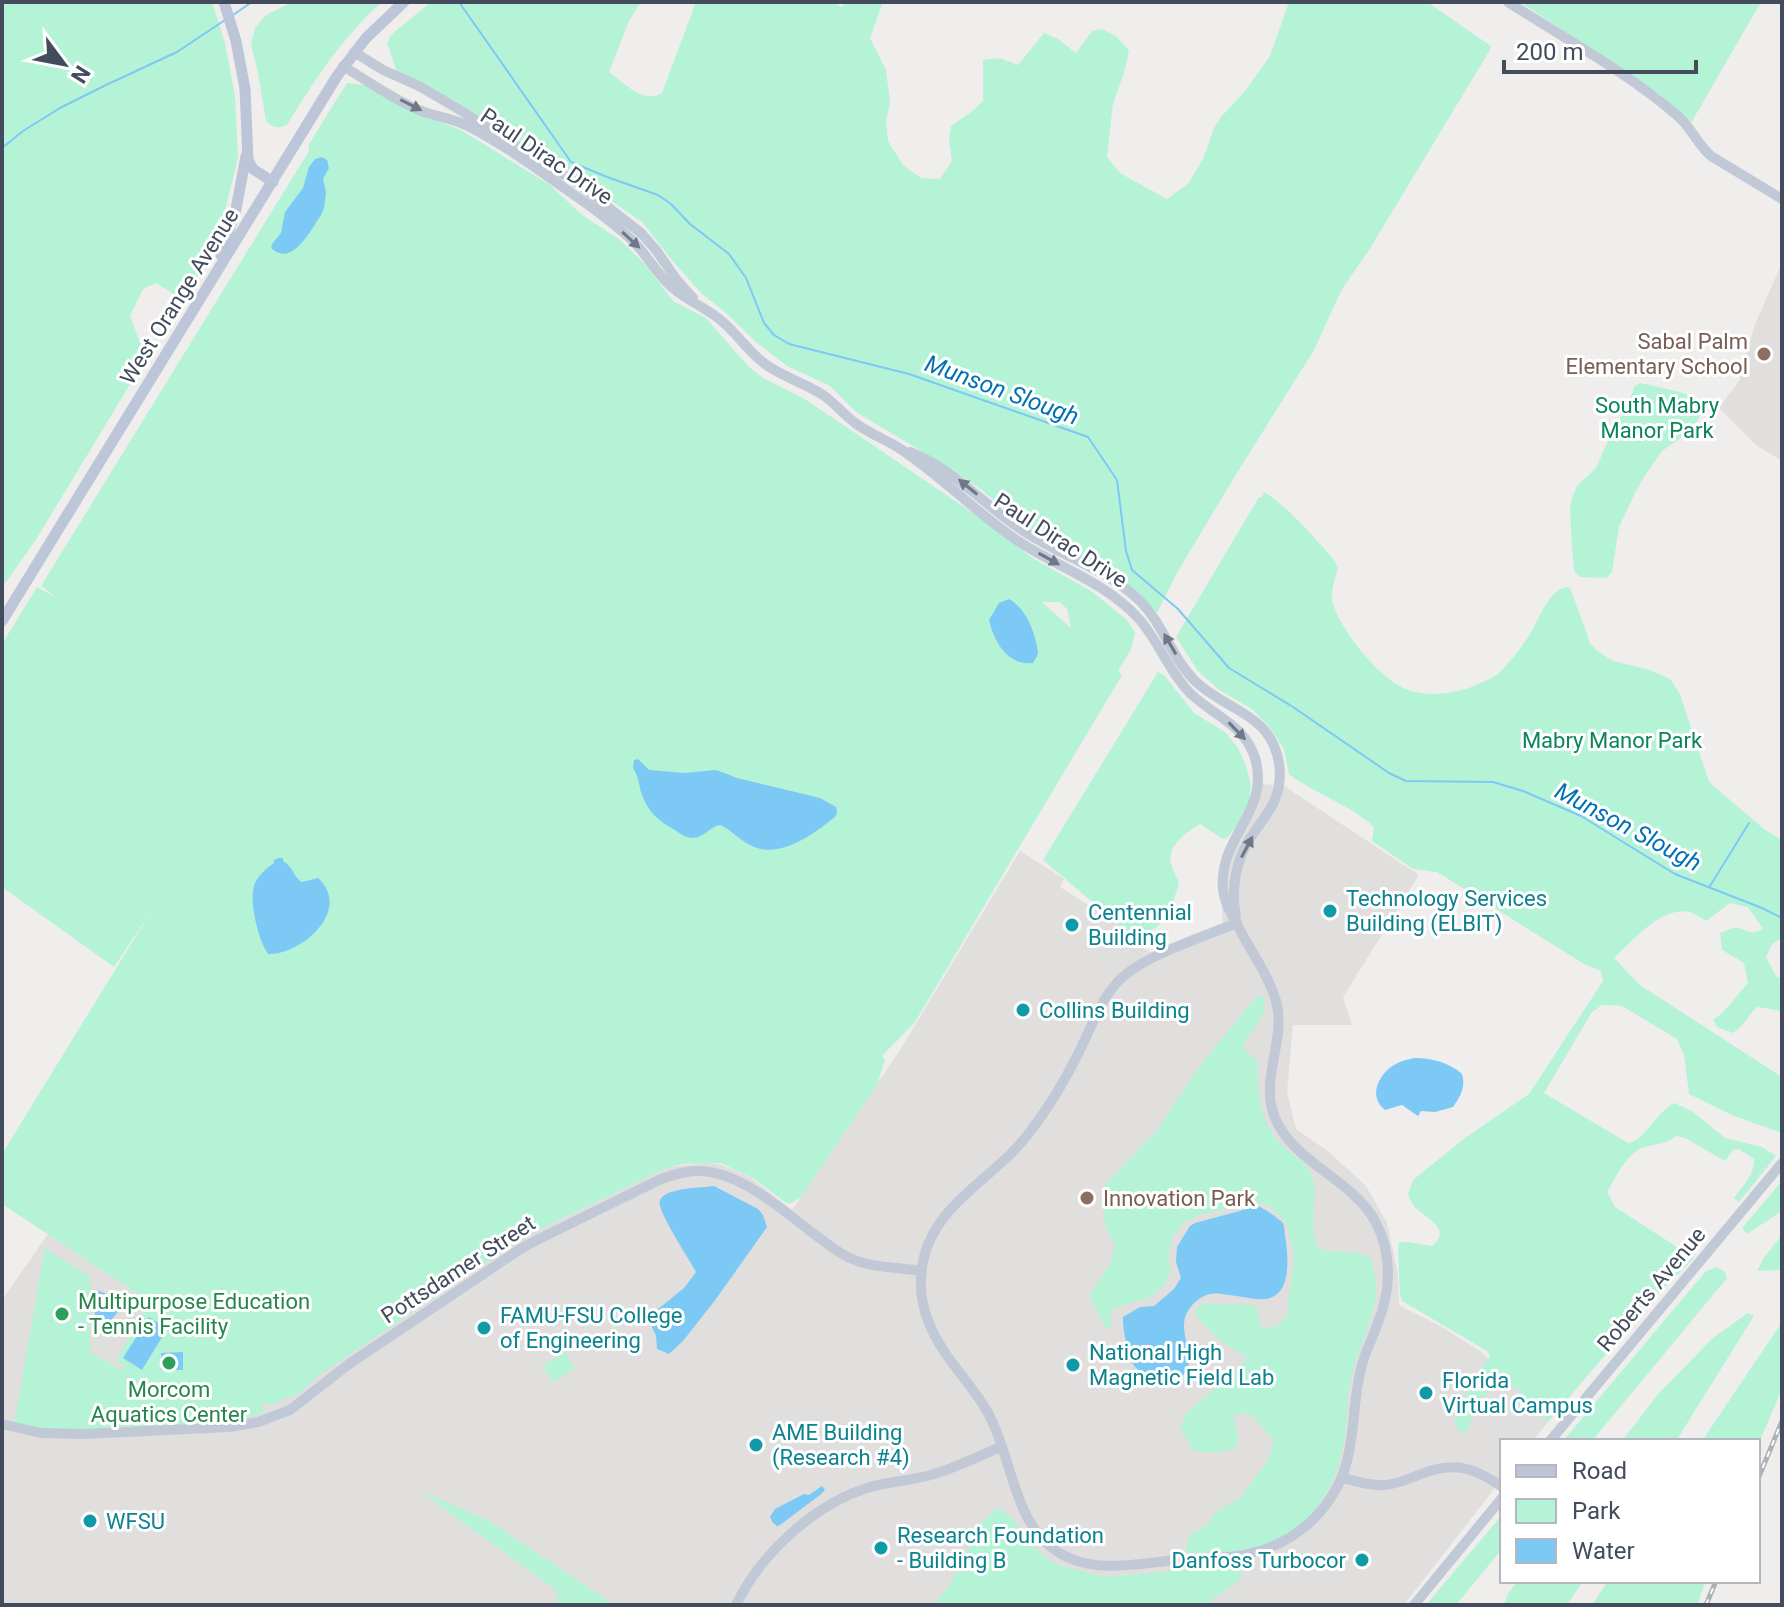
<svg xmlns="http://www.w3.org/2000/svg" width="1784" height="1607" font-family="Roboto,sans-serif">
	<style>
		.education { fill: #e1dede }
		.green { fill: #b5f3d7; fill-rule: evenodd }
		.water { fill: #7dc9f5 }
		.lines { fill: none; stroke-linecap: round; stroke-linejoin: round }
		.stream { stroke: #7dc9f5; stroke-width: 2 }
		.tertiary { stroke: #c1c9d6; stroke-width: 10 }
		.secondary { stroke: #bdc6d9; stroke-width: 11 }
		.rail-casing { stroke: #aeb0b8; stroke-width: 5 }
		.rail { stroke: #fff; stroke-width: 2; stroke-dasharray: 6; stroke-linecap: butt }
		.oneway { fill: #6f7887 }
		.education-dot { fill: #8d6e63; stroke: #fff; stroke-width: 3 }
		.culture-dot { fill: #0f9aa8; stroke: #fff; stroke-width: 3 }
		.leisure-dot { fill: #2e9e5b; stroke: #fff; stroke-width: 3 }
		.labels { text-anchor: middle; stroke-width: 6; stroke-linejoin: round; paint-order: stroke }
		.street-label { font-size: 22px; fill: #434c5c; stroke: #fff }
		.education-label { font-size: 22px; fill: #785e54; stroke: #fff; text-anchor: end }
		.park-label { font-size: 22px; fill: #0c855c; stroke: #fff }
		.culture-label { font-size: 22px; fill: #0d838f; stroke: #fff; text-anchor: start }
		.leisure-label { font-size: 22px; fill: #27864d; stroke: #fff; text-anchor: start }
		.water-label { font-size: 24px; font-style: italic; fill: #0071b3; stroke: #fff }
	</style>
	<rect width="100%" height="100%" fill="#f0eded"/>
	<path class="education" d="M1782,263V461L1756,445L1719,408L1739,381L1755,324Z
		M1253,783L1284,786L1419,875L1343,997L1352,1025H1293L1287,1092L1296,1129L1329,1152L1366,1186L1387,1223L1398,1274L1399,1305L1442,1327L1481,1352L1498,1367L1548,1422L1533,1441H1502V1479L1404,1605H2V1300L48,1234L207,1340L455,1283L524,1237L669,1167L707,1163L719,1164L750,1177L792,1210L900,1050L1020,851L1064,879L1060,887L1126,929L1123,937L1152,953L1218,927L1223,922L1220,884L1222,863L1227,845L1250,805Z"/>
	<path class="green" d="M2,2H212L225,43L235,96L238,158L223,219L191,293L180,298L156,283L143,289L130,316L146,358L37,538L2,588Z
		M292,2H382C343,36 314,81 287,125C278,129 273,128 266,121L258,73L251,44L255,28L266,15Z
		M431,2H641L629,21L609,72C624,83 643,104 662,93L696,2H833L842,7L845,2H883L870,38L886,70L890,102L886,121L888,141L903,165L921,178L940,179L952,161L949,139L951,126L971,112L983,101V60L1000,58L1018,65L1044,33L1058,39L1076,53L1092,31L1102,29L1117,37L1129,51L1124,73L1113,104L1107,157L1120,173L1167,199L1188,184L1203,159L1214,128L1221,117L1245,91L1270,56L1289,2H1427L1491,46L1490,50L1369,250L1342,289L1314,350L1235,476L1178,571L1157,613L1134,590L1018,521L982,490L953,470L856,412L830,386L787,366L757,343L724,311L702,294L670,258L643,223L579,178L452,99L397,72L387,43L392,34Z
		M1520,2H1761L1691,123L1658,93Z
		M347,83L365,85L435,120L461,130L550,185L582,215L619,239L645,264L673,301L706,318L748,366L763,378L803,398L836,420L983,520L1034,559L1091,591L1127,620L1135,633L1131,649L1118,671L1122,675L915,1022L882,1056L885,1060L877,1085L801,1197L790,1204L786,1203L753,1178L720,1163L684,1164L669,1167L524,1237L322,1373L298,1394L292,1397L289,1396L273,1405L261,1403L264,1413C217,1426 168,1425 120,1426C103,1427 87,1431 70,1431C51,1431 32,1427 14,1424L45,1248L90,1277V1352L123,1371L124,1366L116,1360L150,1302L2,1204V1154L152,910L114,967L2,887V644L37,587L57,598L41,586L309,151V144ZM1042,602H1060L1067,609L1071,628Z
		M1640,383L1680,392L1701,400L1703,402L1701,414L1692,430L1662,451L1644,477L1635,493L1619,527L1612,572L1606,578L1580,577L1574,571L1571,533L1570,506L1573,495L1577,486L1596,468L1612,432L1629,404L1634,387Z
		M1264,492C1285,504 1318,541 1334,560L1338,568C1335,579 1330,593 1333,604C1341,631 1381,681 1408,690C1429,697 1454,694 1474,686C1483,682 1494,678 1501,671C1511,661 1520,649 1528,637C1538,623 1549,587 1568,587L1571,590L1590,643L1596,650L1613,661L1650,670L1670,679L1680,694L1709,782L1764,829L1782,840V938L1772,944L1766,957L1776,976L1782,979V1013L1777,1010L1757,1007C1747,1016 1745,1026 1732,1033L1717,1027L1713,1020C1728,1010 1736,996 1748,983L1744,963L1722,950L1720,933L1736,927L1752,933L1763,929L1748,907L1730,903L1706,921C1701,918 1694,913 1689,912C1661,906 1632,942 1614,958L1640,985L1782,1077V1133L1734,1116L1689,1094L1684,1055L1677,1039L1622,1006L1602,1005L1592,1012L1544,1093L1628,1143C1646,1140 1656,1111 1675,1103L1693,1112L1725,1138L1762,1147L1776,1156L1739,1202L1734,1198C1743,1186 1755,1174 1754,1159L1739,1149L1733,1150L1725,1161L1685,1138L1677,1136C1663,1145 1660,1143 1645,1147C1627,1152 1616,1177 1607,1192L1615,1207L1694,1258L1652,1300L1548,1422L1519,1391L1501,1377L1474,1409L1468,1430L1460,1434L1458,1428L1454,1422C1459,1399 1477,1377 1490,1356L1487,1351L1402,1301L1400,1294L1398,1248L1399,1242H1409L1432,1246C1454,1228 1424,1218 1414,1206C1411,1203 1410,1198 1408,1194L1413,1180L1465,1138L1529,1094L1603,981L1601,971L1584,964L1437,872L1413,869L1372,841L1374,827C1349,804 1315,794 1289,774L1284,749L1268,725L1253,710L1218,689L1198,671L1176,637L1259,497H1262Z
		M1158,672L1164,675L1194,713L1225,732L1238,748L1246,766L1251,785L1249,801L1243,817L1228,837L1223,839L1200,824C1187,832 1166,846 1171,864C1173,871 1177,877 1179,883C1170,912 1165,933 1131,935L1043,860Z
		M1262,995C1273,1015 1248,1029 1243,1048L1258,1062C1257,1096 1260,1125 1286,1149C1295,1156 1308,1165 1312,1176C1319,1198 1306,1232 1321,1250L1358,1253L1370,1258C1387,1303 1364,1328 1353,1369C1347,1391 1348,1413 1345,1435C1337,1490 1311,1531 1256,1547C1235,1553 1211,1553 1189,1555L1186,1550L1190,1535L1209,1523L1216,1512L1239,1499L1268,1460L1274,1440L1251,1415L1237,1413L1233,1418L1238,1434V1446C1224,1454 1210,1453 1194,1451L1180,1428L1186,1414L1246,1361L1245,1356C1224,1345 1209,1333 1195,1313L1200,1304C1217,1303 1234,1305 1251,1304L1258,1309L1260,1326L1268,1328L1279,1325L1287,1315L1294,1257L1286,1222L1273,1209L1263,1203L1202,1214L1182,1224L1172,1238L1168,1258L1171,1272L1163,1287L1151,1297L1114,1308L1110,1317L1111,1328H1106L1089,1296L1111,1262L1115,1246L1105,1225L1103,1198L1104,1186L1158,1129L1198,1068L1256,997Z
		M1782,1181V1211L1747,1234L1742,1228Z
		M1782,1235V1270L1757,1271L1763,1259Z
		M1717,1267L1725,1272L1727,1278L1592,1441H1563L1706,1271Z
		M1748,1313L1754,1316L1676,1441H1622L1659,1393L1713,1338Z
		M1782,1322V1389L1758,1445V1441H1702Z
		M565,1352L575,1368L553,1382L543,1366Z
		M423,1492L488,1520L615,1605H556L558,1600L556,1590L425,1495Z
		M1002,1509L1013,1519L1033,1546L1053,1563L1080,1571L1107,1577L1203,1568L1232,1563L1241,1570V1579L1213,1599L1212,1605H933L951,1583L981,1524L994,1510Z
		M1502,1515V1549L1456,1605H1426Z
		M1517,1581H1583L1567,1605H1504L1508,1594Z
		M1608,1581H1706L1697,1605H1592Z"/>
	<path class="water" d="M322,157L327,160L329,168L323,179L326,192L324,208L321,215C311,230 292,268 271,248L272,244L281,233L285,212L303,188L309,167L315,159Z
		M1009,599C1027,609 1036,634 1038,654L1033,663C1007,666 994,641 989,620L999,603Z
		M638,759L649,770L685,773L715,770L722,772L737,778L820,798L836,807L837,811L836,816C815,833 783,858 754,847C742,842 732,831 721,825C710,826 704,838 693,838C686,838 680,834 675,830C658,821 647,811 641,792C639,783 638,776 633,768L634,760Z
		M279,858H283V861C293,866 293,877 302,882L318,878C353,910 301,955 268,954C258,941 247,895 256,881C260,874 268,867 274,863V860Z
		M1414,1058C1432,1058 1448,1062 1462,1074C1466,1087 1460,1097 1453,1107L1435,1112L1421,1111L1418,1116L1402,1105L1385,1110C1368,1097 1378,1075 1394,1065C1400,1061 1407,1060 1414,1058Z
		M714,1186L758,1209L763,1215L767,1227L716,1299L683,1341L669,1354L657,1349L656,1336L649,1320L652,1314L684,1288L696,1272C690,1260 655,1208 660,1200C667,1187 702,1188 714,1186Z
		M1258,1206C1263,1208 1280,1219 1283,1223C1284,1225 1285,1233 1285,1235C1288,1255 1293,1295 1266,1299C1254,1300 1240,1296 1229,1295C1218,1293 1208,1292 1199,1299C1166,1324 1200,1350 1185,1373C1175,1387 1161,1383 1148,1375C1143,1372 1136,1370 1133,1364C1128,1357 1122,1325 1123,1317L1140,1307L1154,1306L1174,1289L1181,1278L1176,1262L1177,1247L1190,1226L1195,1223Z
		M97,1290L107,1294L118,1306L117,1313L110,1321H101L95,1316V1294Z
		M149,1317L167,1329L142,1370L123,1358Z
		M183,1352V1370H161V1353Z
		M822,1486L825,1490L820,1495L780,1525L777,1526L773,1523L770,1517L775,1509L804,1494L809,1495Z"/>
	<g class="lines">
		<path class="stream" d="M459,2L571,162L607,177L658,195L671,204L690,224L729,254L746,278L764,323L774,335L789,344L909,374L1088,437L1117,480L1126,551L1132,570L1178,609L1229,668L1293,707L1389,773L1406,781L1493,782L1523,791L1581,816L1675,874L1762,908L1782,918
			M233,15L252,2
			M2,148L23,131L60,108L106,85L177,52L225,20
			M1710,886L1749,823"/>
		<path class="tertiary" d="M1508,2C1564,38 1630,74 1679,117C1692,129 1698,145 1711,156L1782,199
			M354,52L383,70L419,86L455,107L577,183L641,233L656,250L676,279L693,298
			M343,66C369,82 396,101 424,112C439,117 454,119 468,126C495,140 522,158 547,176C576,196 607,217 633,241C648,256 657,275 673,288C689,302 709,309 724,323C740,337 751,355 768,366C786,378 806,384 823,395C836,404 846,417 858,425C871,434 886,440 899,448C942,476 978,515 1021,543C1060,568 1106,583 1138,618C1159,641 1169,672 1191,694C1214,716 1245,725 1255,758C1271,812 1218,836 1223,890C1225,906 1234,918 1241,932C1253,954 1269,977 1276,1001C1286,1037 1263,1073 1272,1109C1286,1161 1350,1176 1375,1221C1393,1254 1391,1291 1377,1325C1372,1340 1364,1354 1361,1369C1353,1399 1355,1431 1347,1461C1335,1507 1298,1542 1252,1553C1227,1559 1201,1558 1175,1560C1136,1564 1090,1575 1055,1550C1013,1521 1012,1456 988,1413C971,1382 942,1357 929,1323C921,1304 919,1282 923,1262C934,1203 996,1178 1029,1133C1048,1109 1064,1082 1078,1054C1092,1027 1101,995 1125,975C1150,954 1205,936 1237,923
			M910,452C956,470 984,506 1025,532C1062,556 1108,570 1140,601C1163,624 1172,658 1195,681C1226,711 1271,713 1279,763C1284,799 1266,814 1249,840C1235,864 1231,890 1236,917
			M2,1424L41,1433L84,1434L230,1427L258,1422L290,1410L349,1364L522,1248L541,1238L661,1179C673,1175 684,1171 697,1171C749,1170 800,1229 844,1255C866,1268 896,1267 922,1271
			M1550,1441L1782,1163
			M1342,1477C1356,1482 1370,1486 1385,1485C1397,1484 1409,1479 1421,1474C1453,1461 1474,1467 1502,1487
			M736,1605C760,1555 813,1505 867,1488C889,1481 912,1481 934,1474C957,1467 980,1456 1002,1446
			M1414,1605L1502,1498"/>
		<path class="secondary" d="M224,2L236,41L245,89L248,160L253,169L273,182
			M221,255L236,209L246,156
			M2,621L337,76L366,38L404,2"/>
		<defs>
			<path id="rail" d="M1758,1479L1782,1421
				M1706,1605L1716,1581"/>
		</defs>
		<use href="#rail" class="rail-casing"/>
		<use href="#rail" class="rail"/>
	</g>
	<defs><path id="oneway-solid" d="M-6-.8H1V-3.2L6.5 0L1 3.2V.8H-6Z" transform="scale(2)"/></defs>
	<g class="oneway">
		<use href="#oneway-solid" transform="translate(411 105) rotate(27)"/>
		<use href="#oneway-solid" transform="translate(631 240) rotate(43)"/>
		<use href="#oneway-solid" transform="translate(968 487) rotate(-141)"/>
		<use href="#oneway-solid" transform="translate(1049 559) rotate(29)"/>
		<use href="#oneway-solid" transform="translate(1170 644) rotate(-120)"/>
		<use href="#oneway-solid" transform="translate(1237 731) rotate(46)"/>
		<use href="#oneway-solid" transform="translate(1247 847) rotate(-62)"/>
	</g>
	<g class="education-dot">
		<circle cx="1764" cy="354" r="8"/>
		<circle cx="1087" cy="1198" r="8"/>
	</g>
	<g class="culture-dot">
		<circle cx="1330" cy="911" r="8"/>
		<circle cx="1072" cy="925" r="8"/>
		<circle cx="1023" cy="1010" r="8"/>
		<circle cx="484" cy="1328" r="8"/>
		<circle cx="1073" cy="1365" r="8"/>
		<circle cx="1426" cy="1393" r="8"/>
		<circle cx="756" cy="1445" r="8"/>
		<circle cx="90" cy="1521" r="8"/>
		<circle cx="881" cy="1548" r="8"/>
		<circle cx="1362" cy="1560" r="8"/>
	</g>
	<g class="leisure-dot">
		<circle cx="62" cy="1314" r="8"/>
		<circle cx="169" cy="1363" r="8"/>
	</g>
	<g class="labels">
		<g class="street-label">
			<text transform="translate(547 156) rotate(34)" y="8">Paul Dirac Drive</text>
			<text transform="translate(179 296) rotate(-58)" y="8">West Orange Avenue</text>
			<text transform="translate(1061 540) rotate(33)" y="8">Paul Dirac Drive</text>
			<text transform="translate(458 1269) rotate(-33)" y="8">Pottsdamer Street</text>
			<text transform="translate(1651 1289) rotate(-50)" y="8">Roberts Avenue</text>
		</g>
		<g class="education-label">
			<text x="1748" y="349">Sabal Palm<tspan x="1748" dy="25">Elementary School</tspan></text>
			<text x="1103" y="1206" text-anchor="start">Innovation Park</text>
		</g>
		<g class="park-label">
			<text x="1657" y="413">South Mabry<tspan x="1657" dy="25">Manor Park</tspan></text>
			<text x="1612" y="748">Mabry Manor Park</text>
		</g>
		<g class="culture-label">
			<text x="1346" y="906">Technology Services<tspan x="1346" dy="25">Building (ELBIT)</tspan></text>
			<text x="1088" y="920">Centennial<tspan x="1088" dy="25">Building</tspan></text>
			<text x="1039" y="1018">Collins Building</text>
			<text x="500" y="1323">FAMU-FSU College<tspan x="500" dy="25">of Engineering</tspan></text>
			<text x="1089" y="1360">National High<tspan x="1089" dy="25">Magnetic Field Lab</tspan></text>
			<text x="1442" y="1388">Florida<tspan x="1442" dy="25">Virtual Campus</tspan></text>
			<text x="772" y="1440">AME Building<tspan x="772" dy="25">(Research #4)</tspan></text>
			<text x="106" y="1529">WFSU</text>
			<text x="897" y="1543">Research Foundation<tspan x="897" dy="25">- Building B</tspan></text>
			<text x="1346" y="1568" text-anchor="end">Danfoss Turbocor</text>
		</g>
		<g class="leisure-label">
			<text x="78" y="1309">Multipurpose Education<tspan x="78" dy="25">- Tennis Facility</tspan></text>
			<text x="169" y="1397" text-anchor="middle">Morcom<tspan x="169" dy="25">Aquatics Center</tspan></text>
		</g>
		<g class="water-label">
			<text transform="translate(1002 390) rotate(20)" y="8">Munson Slough</text>
			<text transform="translate(1628 827) rotate(28)" y="8">Munson Slough</text>
		</g>
	</g>
	<rect width="1784" height="1607" fill="none" stroke="#434c5c" stroke-width="8"/>
	<rect x="1500" y="1439" width="260" height="144" fill="#ffffff" stroke="#b4b7be" stroke-width="2"/>
	<rect x="1516" y="1465" width="40" height="12" fill="#bdc6d9" stroke="#b4b7be" stroke-width="2"/>
	<text x="1572" y="1479" font-size="24" fill="#434c5c">Road</text>
	<rect x="1516" y="1499" width="40" height="24" fill="#b5f3d7" stroke="#b4b7be" stroke-width="2"/>
	<text x="1572" y="1519" font-size="24" fill="#434c5c">Park</text>
	<rect x="1516" y="1539" width="40" height="24" fill="#7dc9f5" stroke="#b4b7be" stroke-width="2"/>
	<text x="1572" y="1559" font-size="24" fill="#434c5c">Water</text>
	<g transform="translate(64 64) rotate(122)" stroke="#ffffff" stroke-width="6" paint-order="stroke">
	<path d="M0-6L14 30L0 20L-14 30Z" fill="#434c5c"/>
	<text y="-12" font-size="22" font-weight="bold" text-anchor="middle" fill="#434c5c">N</text>
	</g>
	<path d="M1504 60v12h192v-12" fill="none" stroke="#434c5c" stroke-width="4"/>
	<text x="1516" y="60" font-size="24" fill="#434c5c" stroke="#ffffff" stroke-width="6" paint-order="stroke">200 m</text>
</svg>
